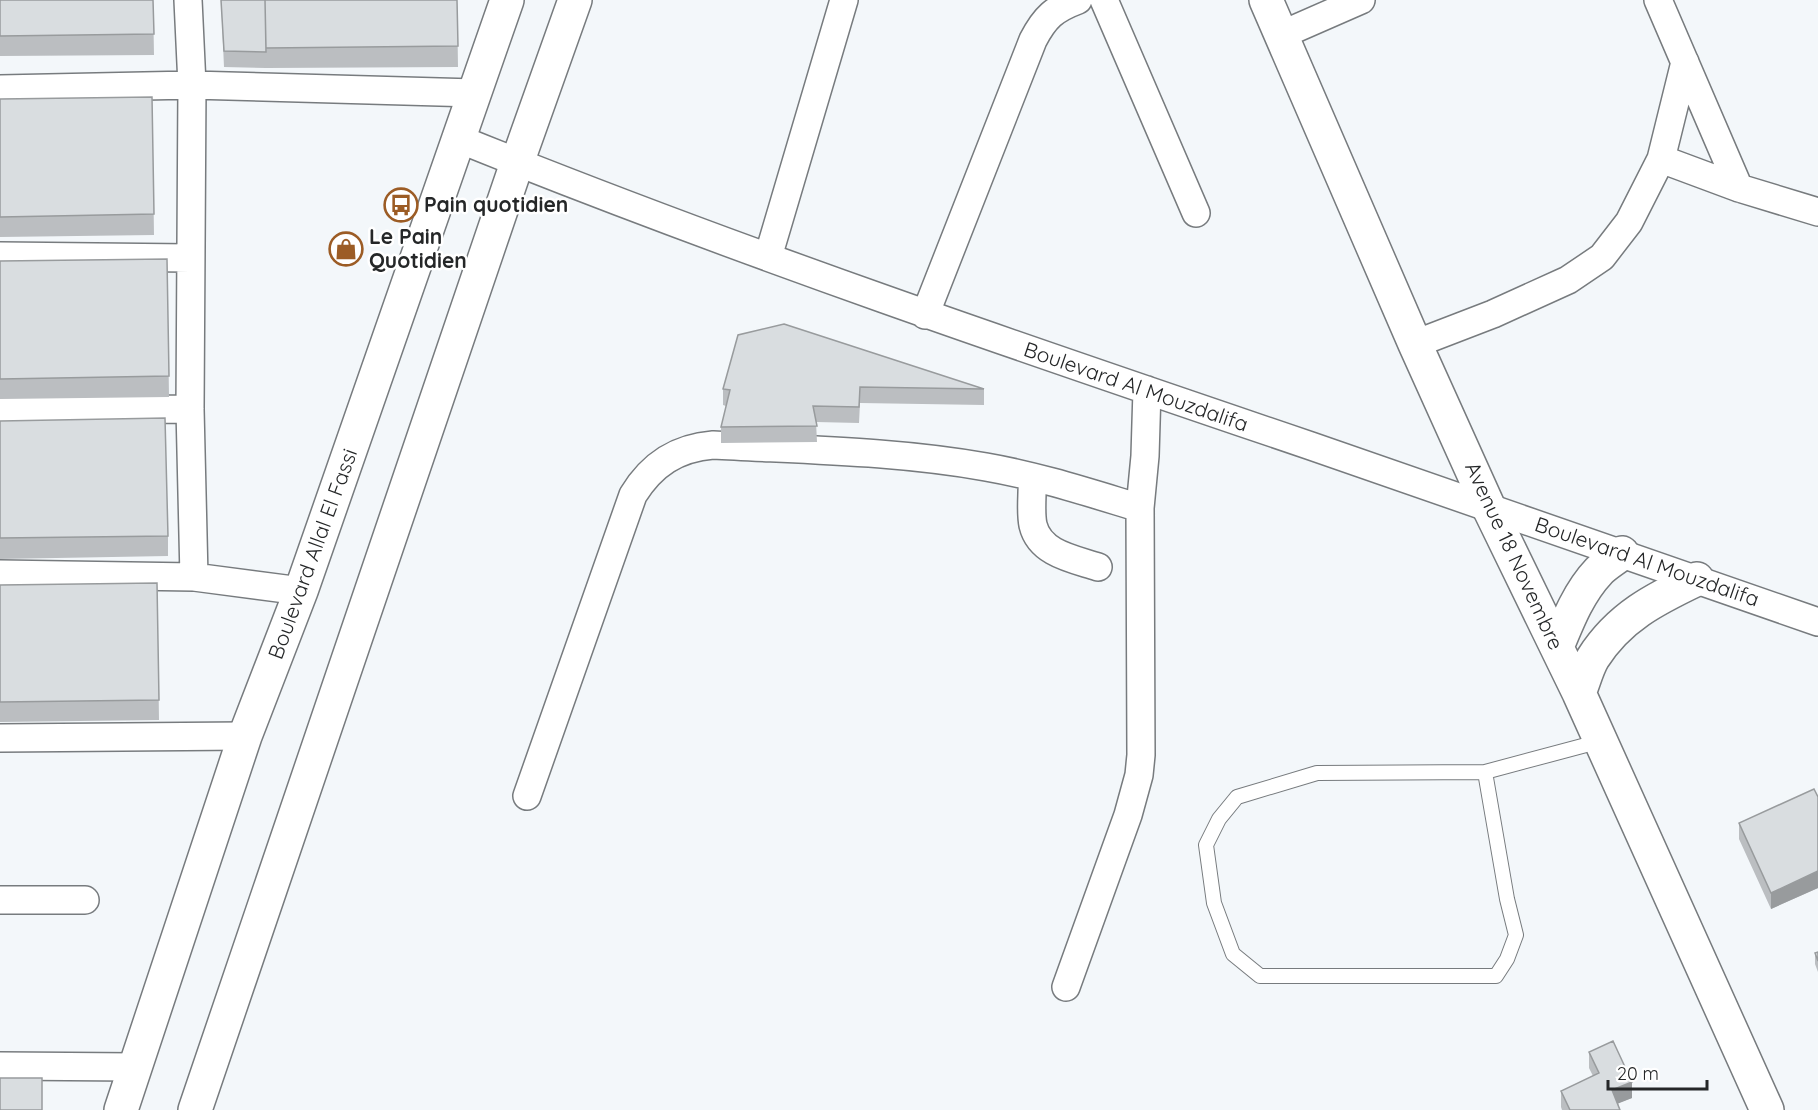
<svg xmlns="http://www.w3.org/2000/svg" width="1818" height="1110" font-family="Quicksand,sans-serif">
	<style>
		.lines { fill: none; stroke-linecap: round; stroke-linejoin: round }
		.lane-casing { stroke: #777b7e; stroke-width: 16 }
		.street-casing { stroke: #777b7e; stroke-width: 30 }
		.secondary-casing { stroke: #777b7e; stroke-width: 36 }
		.lane { stroke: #fff; stroke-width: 14 }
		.street { stroke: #fff; stroke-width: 27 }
		.secondary { stroke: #fff; stroke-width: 33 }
		.wall { fill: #bbbec1 }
		.shaded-wall { fill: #989b9d }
		.building { fill: #d9dde0; stroke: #989b9d; stroke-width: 1.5 }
		.labels { text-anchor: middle; stroke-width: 5; stroke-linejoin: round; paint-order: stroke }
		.poi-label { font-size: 21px; font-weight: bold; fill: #252728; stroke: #fff; text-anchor: start }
		.street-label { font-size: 21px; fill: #252728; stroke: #fff }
	</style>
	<rect width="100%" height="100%" fill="#f3f7fa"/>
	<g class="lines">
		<defs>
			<path id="lane" d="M1485,772L1507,899L1516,935L1507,959L1496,976H1260L1233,954L1214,903L1206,845L1219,819L1237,797L1317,773Z
				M1485,772L1601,741"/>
			<path id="street" d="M188,0L192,85L190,409L194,577
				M1104,0L1196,213
				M1658,0L1739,188
				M1281,35L1361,0
				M0,89L192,85L475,93
				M459,139C739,252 1025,349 1311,446C1480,504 1649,562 1818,622
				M1661,159L1739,188L1818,212
				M0,256L190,258
				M768,257L844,0
				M925,315L1033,40C1045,17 1054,9 1078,0
				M1415,344L1493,314L1568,280L1602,257L1629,222L1661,159L1685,62
				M0,410L190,409
				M1032,477C1033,492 1030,511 1033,525C1040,554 1074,559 1098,567
				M0,574L194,577L301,591
				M0,738L245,736
				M527,796L633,495C652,464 677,448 713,445C804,450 896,451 986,467C1038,476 1090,493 1140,508
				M0,900H85
				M1066,987L1128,815L1139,775L1141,755L1140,508L1145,456L1147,390
				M0,1066L136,1067"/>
			<path id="secondary" d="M1266,0L1415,344L1489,508L1579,693L1767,1110
				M1557,647C1568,620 1579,592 1599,571C1606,564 1615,559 1622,553
				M1579,693C1584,681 1587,668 1593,658C1619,617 1655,599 1697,579
				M121,1110L245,736L301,591L507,0
				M195,1110L517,163L575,0"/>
		</defs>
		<use href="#lane" class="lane-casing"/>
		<use href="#street" class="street-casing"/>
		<use href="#secondary" class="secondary-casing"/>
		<use href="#lane" class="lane"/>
		<use href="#street" class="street"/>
		<use href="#secondary" class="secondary"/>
	</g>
	<path class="wall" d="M0,0H153L154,55L0,56Z
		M221,0H457L458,67L266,68L224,67Z
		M152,97L154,235L0,237V99Z
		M167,259L169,397L0,399V261Z
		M738,335L984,389V405L860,403L859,423L816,422L817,442L721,443V427L726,406L723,405V389Z
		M0,421L168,536V556L0,559Z
		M157,583L159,720L0,722V585Z
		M1818,797V888L1771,909L1739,839V823Z
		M1818,952V972L1815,964V953Z
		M1589,1052L1632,1098L1618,1103L1620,1110H1562L1561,1107V1091L1593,1076L1589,1068Z"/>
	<path class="shaded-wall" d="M1818,871V888L1771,909V893Z
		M1632,1082V1098L1612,1106V1090Z"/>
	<path class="building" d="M0,0H153L154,34L0,36Z
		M221,0H265L266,52L224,51Z
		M265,0H457L458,46L266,48Z
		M152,97L154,214L0,217V99Z
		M167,259L169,376L0,379V261Z
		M784,324L984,389L860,387L859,407L813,406L817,426L721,427L730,390L723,389L738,335Z
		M165,418L168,536L0,538V421Z
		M157,583L159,700L0,702V585Z
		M1814,789L1818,797V871L1771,893L1739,823Z
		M1818,952V961L1815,953Z
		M1613,1041L1632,1082L1612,1090L1620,1110H1570L1561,1091L1599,1073L1589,1052Z
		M0,1078H42V1110H0Z"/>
	<defs>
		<symbol id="bus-ring" viewBox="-11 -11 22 22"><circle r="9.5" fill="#fff" stroke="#9c5c25" stroke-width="1.5"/><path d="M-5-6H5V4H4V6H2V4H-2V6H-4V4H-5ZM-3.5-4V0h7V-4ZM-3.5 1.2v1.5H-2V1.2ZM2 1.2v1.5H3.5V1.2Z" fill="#9c5c25"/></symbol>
		<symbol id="shop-ring" viewBox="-11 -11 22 22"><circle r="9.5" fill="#fff" stroke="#9c5c25" stroke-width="1.5"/><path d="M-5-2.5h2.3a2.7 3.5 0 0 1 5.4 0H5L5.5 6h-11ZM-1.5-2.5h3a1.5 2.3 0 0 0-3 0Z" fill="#9c5c25"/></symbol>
	</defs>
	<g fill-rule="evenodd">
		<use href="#bus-ring" x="382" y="186" width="38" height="38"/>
		<use href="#shop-ring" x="327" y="230" width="38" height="38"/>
	</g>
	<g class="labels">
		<g class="poi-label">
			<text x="424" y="212">Pain quotidien</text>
			<text x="369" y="244">Le Pain<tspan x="369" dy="24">Quotidien</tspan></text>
		</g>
		<g class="street-label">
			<text transform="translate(1136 387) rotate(19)" y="7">Boulevard Al Mouzdalifa</text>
			<text transform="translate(313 554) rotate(-70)" y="7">Boulevard Allal El Fassi</text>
			<text transform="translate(1514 556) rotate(65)" y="7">Avenue 18 Novembre</text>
			<text transform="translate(1647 562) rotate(19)" y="7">Boulevard Al Mouzdalifa</text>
		</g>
	</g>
	<path d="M1608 1080v9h99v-9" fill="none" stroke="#252728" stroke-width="3"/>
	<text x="1617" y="1080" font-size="18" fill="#252728" stroke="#ffffff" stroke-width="4.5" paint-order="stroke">20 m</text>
</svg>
